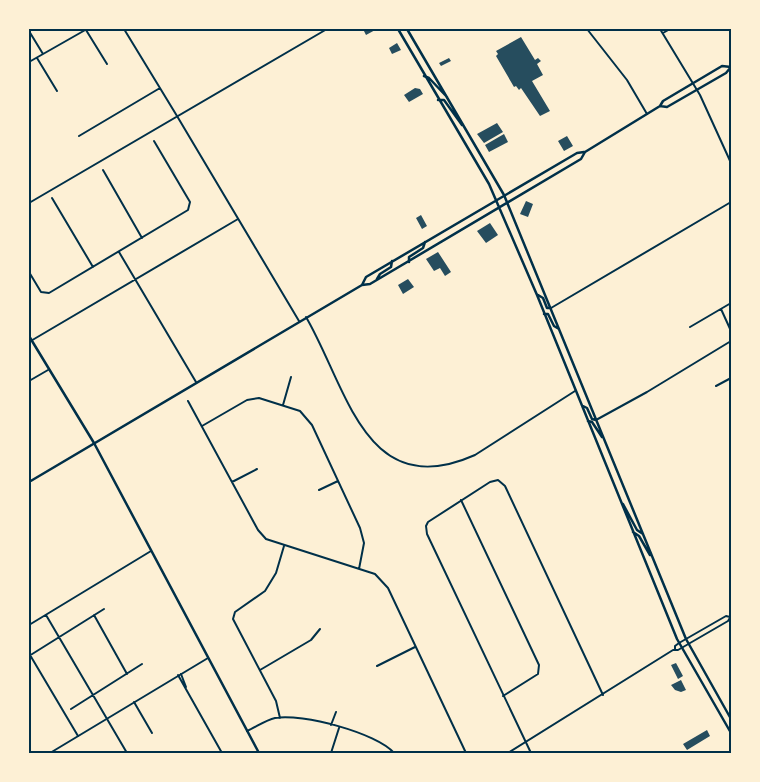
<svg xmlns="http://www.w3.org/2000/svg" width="760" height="782" font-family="'Work Sans',sans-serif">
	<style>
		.building { fill: #264d5e }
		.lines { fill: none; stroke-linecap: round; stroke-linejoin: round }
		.minor { stroke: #003049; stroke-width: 2 }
		.tertiary { stroke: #003049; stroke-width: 2 }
		.secondary { stroke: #003049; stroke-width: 2.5 }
		.primary { stroke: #003049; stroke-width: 2.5 }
		.neatline { fill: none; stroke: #003049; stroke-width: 2 }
	</style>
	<rect width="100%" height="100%" fill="#fdf0d5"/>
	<path class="building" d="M363,29H377L366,35Z
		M521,37L535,60L538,58L541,61L537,64L543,75L532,81L550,111L540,116L521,88L519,90L516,86L514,87L496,56L498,54L496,51Z
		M397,43L401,50L392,54L389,48Z
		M449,58L451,61L441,66L439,63Z
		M415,88L420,89L423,94L409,102L404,95Z
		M497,123L503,132L484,143L477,134Z
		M504,134L508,142L489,152L485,145Z
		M567,136L573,146L564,151L558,141Z
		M526,201L533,204L528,217L520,214Z
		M421,215L427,226L422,229L416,218Z
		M490,223L498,235L486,243L477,231Z
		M438,252L451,272L445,276L440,268L434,271L426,259Z
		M408,279L414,287L403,294L398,285Z
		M676,663L683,676L678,679L671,665Z
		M681,680L686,690L681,692L675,690L671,685Z
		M707,730L710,736L687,750L683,744Z"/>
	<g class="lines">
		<path class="minor" d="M124,29L177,116
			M587,29L627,80L647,114
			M660,29L700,95L731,163
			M86,30L107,64
			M29,31L43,54
			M663,33L670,29
			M37,58L57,91
			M29,62L87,29
			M79,136L160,88
			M103,170L142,238
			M52,198L93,267
			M119,252L196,382
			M29,272L41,292L49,293L188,210L190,202L154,141
			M551,308L731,202
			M721,309L731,331
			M306,317C347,387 365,504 475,455L575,391
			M690,327L731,303
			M29,342L238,219
			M29,381L48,370
			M716,386L731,378
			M188,401L258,530L266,539L375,574L388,588L466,753
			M283,405L291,377
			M596,420L647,392L731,341
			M202,426L247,400L259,398L300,411L312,425L360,528L364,543L359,569
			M232,482L257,469
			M319,490L338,481
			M461,500L539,665L538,674L503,696
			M46,615L127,753
			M94,615L127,674
			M29,625L151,551
			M30,655L78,736
			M29,656L104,609
			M377,666L415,647
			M260,670L311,640L320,629
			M181,674L186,687
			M178,675L222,753
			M134,702L152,733
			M71,709L142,664
			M280,718L276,701L233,619L235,612L265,591L276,573L284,546
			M331,725L336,712
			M247,731C256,727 266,720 275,718C302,713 377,733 394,753
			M331,753L339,728
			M531,753L427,534L426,526L428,522L490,482L498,480L505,486L603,695"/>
		<path class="tertiary" d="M177,116L299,321
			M29,203L327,29
			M675,649V646L679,643L726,616L730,617
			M50,753L208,658
			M508,753L673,650H678L728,621L731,616"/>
		<path class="secondary" d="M29,336L94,443L259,753"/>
		<path class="primary" d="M398,29L489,184L537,295L677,639L731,733
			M407,29L504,195L686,639L731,719
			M424,76L429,78L447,97
			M438,100H444L462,125
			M660,106L667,107L726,73L731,67
			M409,262V257L423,248L425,242
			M377,279L380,274L391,267L392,261
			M362,285L366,277L577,153L584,152
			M538,295L543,298L547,308H551
			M544,314H548L554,326L559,329
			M583,406L587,408L592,419L596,420
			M588,421L592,422L602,437
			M29,482L362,285L370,284L581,159L585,152L660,106L663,101L722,66L731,67
			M623,504L637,530L643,534
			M633,532L639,536L650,555"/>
	</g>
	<rect width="760" height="782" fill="none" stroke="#fdf0d5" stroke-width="60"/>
	<rect x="30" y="30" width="700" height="722" class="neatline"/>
</svg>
